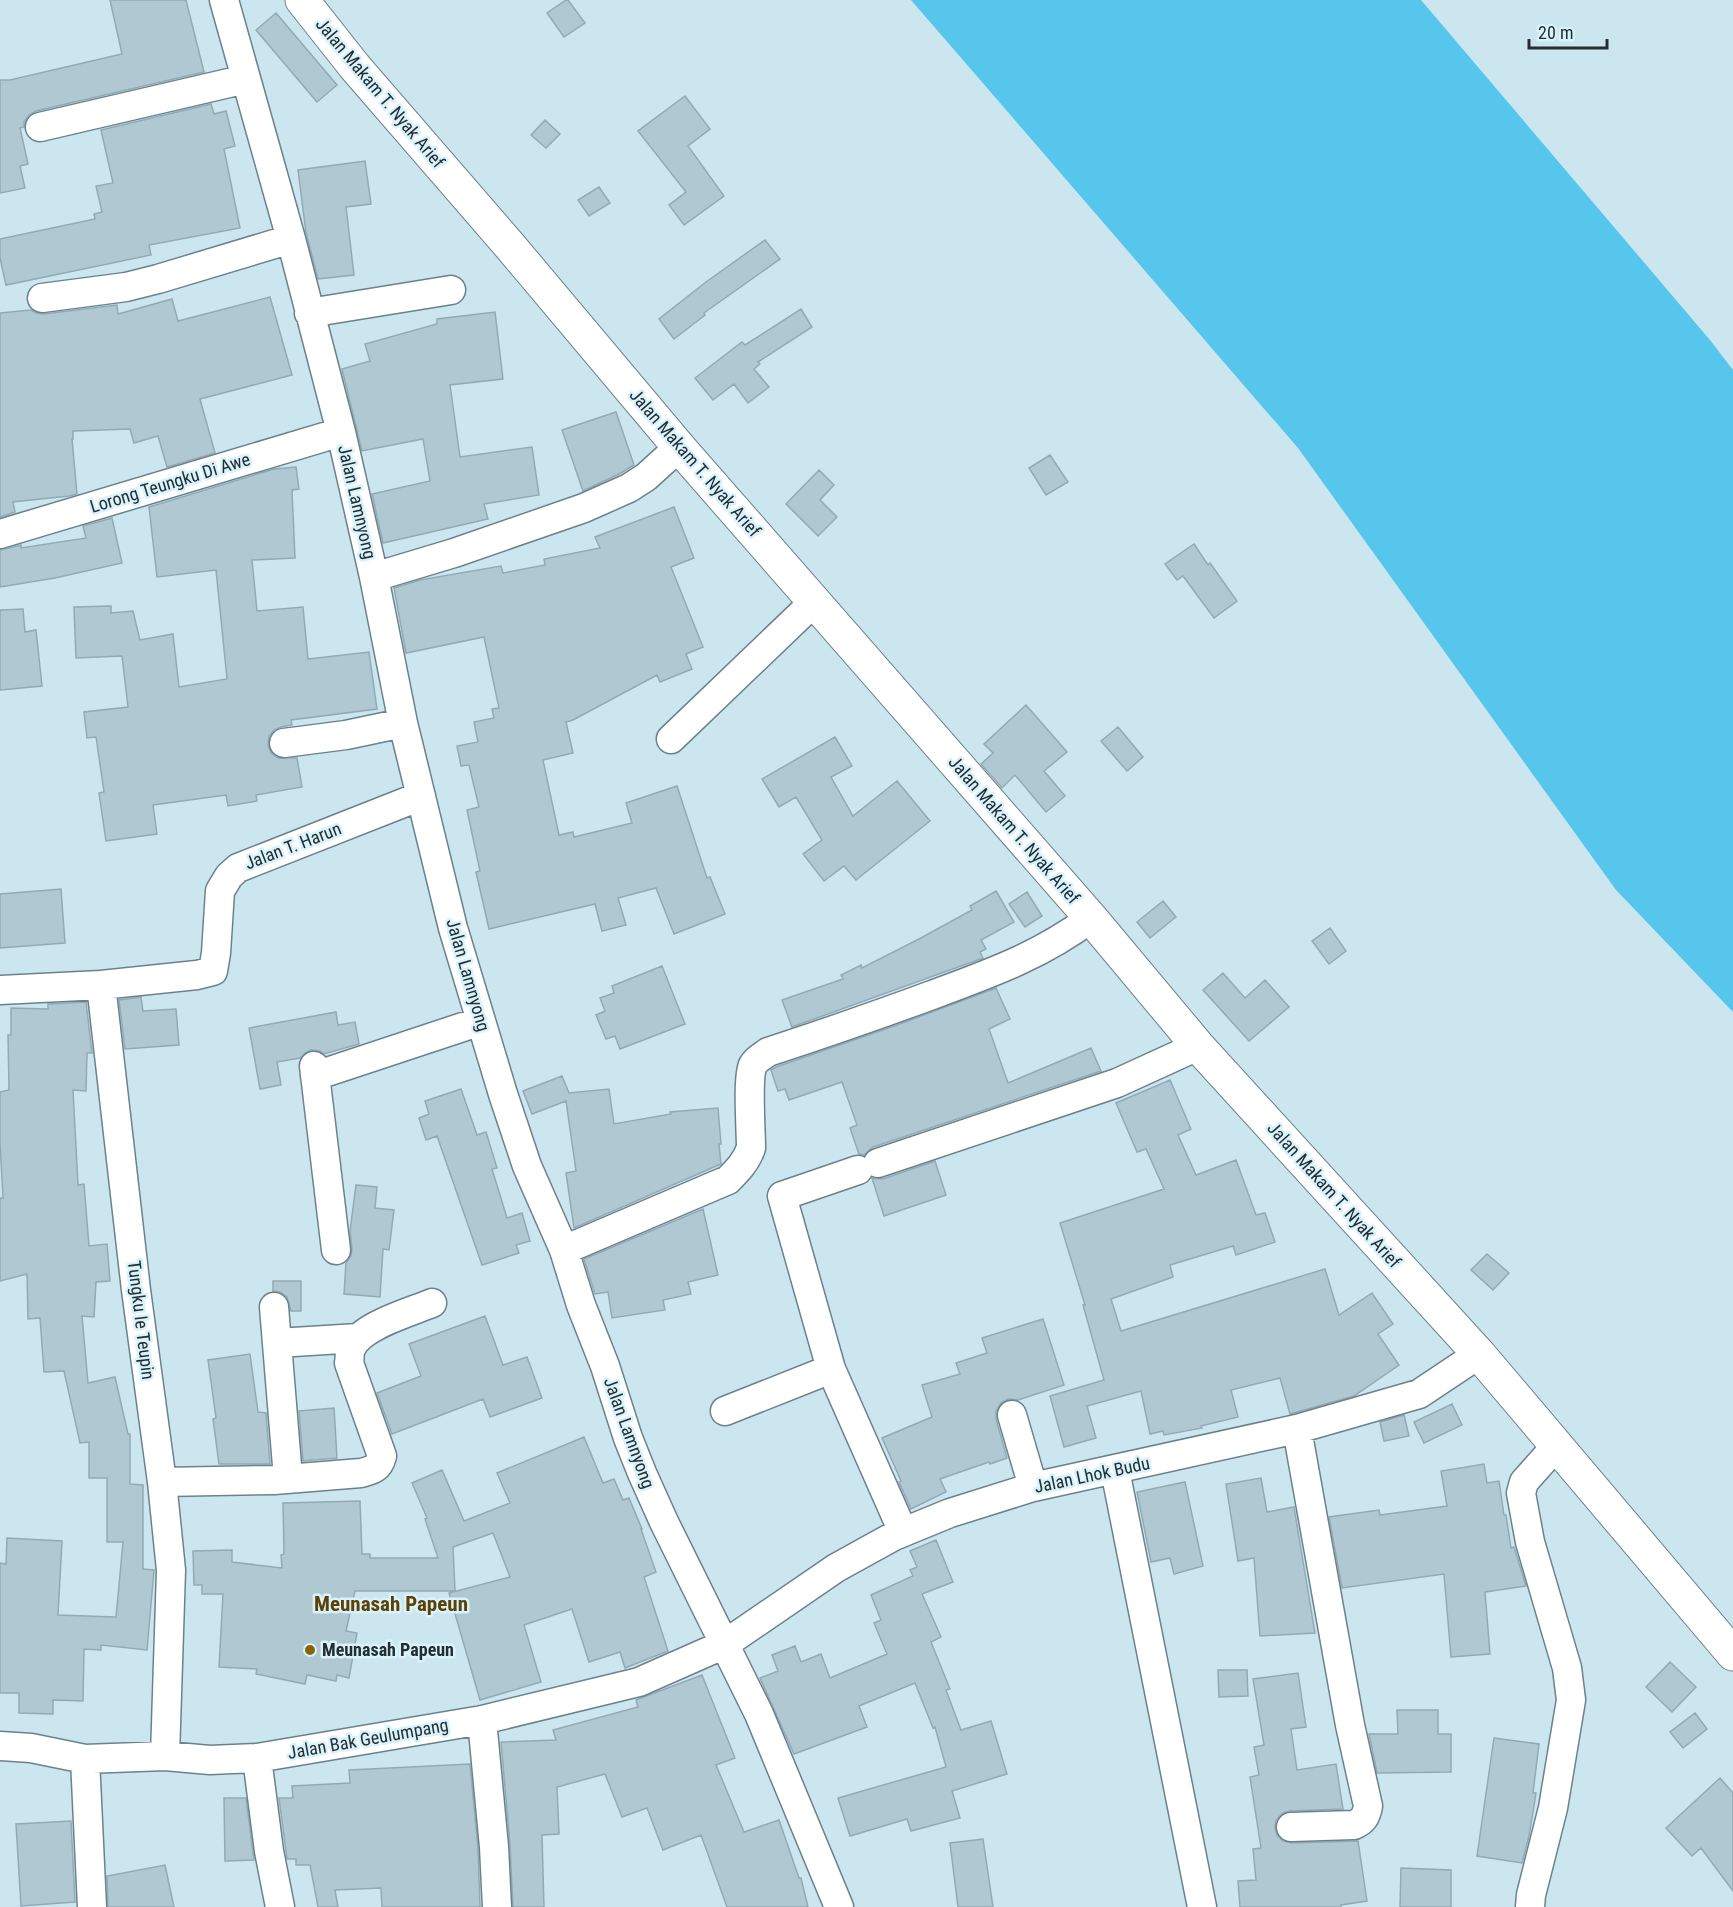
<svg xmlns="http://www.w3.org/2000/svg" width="1733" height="1907" font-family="'Roboto Condensed',sans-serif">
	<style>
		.water { fill: #56c6ec }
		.building { fill: #afc8d2; stroke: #92aab4; stroke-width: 1.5 }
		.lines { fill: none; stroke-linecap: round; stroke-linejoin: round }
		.minor-casing { stroke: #6a828b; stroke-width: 31 }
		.tertiary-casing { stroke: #6a828b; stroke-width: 35 }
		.minor { stroke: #fff; stroke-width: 28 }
		.tertiary { stroke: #fff; stroke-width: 33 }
		.poi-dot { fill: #8b6204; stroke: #d9f3fd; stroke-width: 2 }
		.labels { text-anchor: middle; stroke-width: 5; stroke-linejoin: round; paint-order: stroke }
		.street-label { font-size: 18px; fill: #242d31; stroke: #d9f3fd }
		.poi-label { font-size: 18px; font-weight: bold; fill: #242d31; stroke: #d9f3fd; text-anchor: start }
		.quarter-label { font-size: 21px; font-weight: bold; fill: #5d4104; stroke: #d9f3fd }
	</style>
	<rect width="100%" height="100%" fill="#cce6f0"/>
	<path class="water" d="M911,0H1421L1710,340L1733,370V1012L1616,890L1298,448Z"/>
	<path class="building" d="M110,0H186L204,72L36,111L29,115L24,122V127L20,128L28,164L20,166L25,188L0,193V80H10L122,54Z
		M566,0H568L585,23L564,37L547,13Z
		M276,13L337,85L317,102L256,30Z
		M685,96L710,129L688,146L724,196L684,225L669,205L686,192L638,131Z
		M211,104L214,114L226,111L235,146L224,149L240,228L149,245L151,255L6,285L0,258V239L95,219L94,214L102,212L96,186L113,183L101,130Z
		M545,120L560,134L546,148L531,135Z
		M365,161L371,204L346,207L354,275L318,279L306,233L298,170Z
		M599,187L610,203L589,216L578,200Z
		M765,240L780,259L704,313L705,315L674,339L659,319L706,282Z
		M270,297L292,375L200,399L215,453L167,467L158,436L134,443L130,429L73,431V439H72L77,494L69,496L13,502L15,512L0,517V313L31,310L36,313L44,314L117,305L118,314L172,299L178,321Z
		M801,309L812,327L758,362L760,364L754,369L769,387L748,403L734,384L713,400L695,378L742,342L745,345Z
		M495,312L503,379L450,385L460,457L532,447L539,495L484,504L488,519L383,543L372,494L430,481L423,439L362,451L342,369L370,361L365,344L437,324V319Z
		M616,412L634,465L621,473L583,491L562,430Z
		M1050,455L1068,482L1046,495L1029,468Z
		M296,467L299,489L292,490L295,558L252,560L257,611L303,607L308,659L369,652L377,709L291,720L292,725L281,727L274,730L269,736L268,745L271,753L278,758H297L302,787L256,795L257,801L228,806L226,795L153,805L157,834L106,841L99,793L104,792L96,737L87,738L84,712L128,707L122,656L76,658L74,607L111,606V613L133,611L140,640L173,634L179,687L227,679L216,570L157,577L149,507L274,469Z
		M819,470L834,485L820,500L837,517L818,536L786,504Z
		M674,507L694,558L671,567L703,647L686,654L692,669L660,682L657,675L573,720L566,722L573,753L543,760L559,835L573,832L574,837L632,823L626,803L677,786L707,878L710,877L725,914L674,934L656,888L618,898L626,925L602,931L595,904L489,929L476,872L480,871L467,810L479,807L469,765L461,766L457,746L478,742L474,722L494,718L492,709L499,708L484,637L406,653L394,588L420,580L501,566L503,573L545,565L544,559L600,548L595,537Z
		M112,518L122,563L55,578L0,587V550L21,545V548L86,538L83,526Z
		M1194,544L1208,565L1210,563L1237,601L1214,618L1183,576L1177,580L1165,564Z
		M23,609L25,632L36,630L42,686L0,690V610Z
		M1026,705L1067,752L1044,771L1065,796L1046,812L1015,775L1002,788L981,764L993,753L984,744Z
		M1118,727L1143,757L1127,771L1101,741Z
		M835,737L852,766L831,777L853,816L897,781L930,821L856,880L844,866L824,881L803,854L822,840L796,797L779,807L762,779Z
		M61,889L65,943L0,948V894Z
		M996,891L1014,922L981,940L986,949L980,952L983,958L792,1027L782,1000L843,979L841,975L861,965L862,968L919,939L972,910L970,906Z
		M1027,892L1042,916L1025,927L1009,904Z
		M1163,901L1176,917L1150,938L1137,922Z
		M1330,928L1346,951L1329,964L1312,941Z
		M662,966L685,1024L620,1049L615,1036L606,1039L596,1015L605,1011L600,998L614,993L612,986Z
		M1223,973L1245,998L1265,980L1289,1007L1249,1041L1203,990Z
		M996,988L1010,1019L989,1029L1008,1083L1091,1048L1101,1071L873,1147L864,1155L859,1154L850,1128L857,1125L842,1082L789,1100L785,1089L778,1091L771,1070L776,1067L897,1025Z
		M141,997L143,1011L176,1009L179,1045L125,1049L119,1000Z
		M86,1002L92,1053H87L86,1091L73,1090L78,1185L84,1184L89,1246L107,1244L110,1281L96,1282L94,1317L82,1316L88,1383L115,1377L128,1434H130V1484L143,1485V1569L154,1570L147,1650L101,1645V1650L84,1649L83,1701L53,1700V1714L19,1713V1693H0V1563L6,1564L7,1538L62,1541L58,1615L116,1617L123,1542H107V1478H89V1442L80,1443L64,1371L44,1372L40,1318L28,1319L27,1274L0,1281V1198H3L0,1143V1092L9,1090L8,1035H11V1008L48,1009V1004Z
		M336,1012L338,1025L355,1022L359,1044L324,1054L320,1051L311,1050L305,1053L300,1058L277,1062L281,1085L260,1089L249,1028Z
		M562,1076L569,1093L609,1089L614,1124L671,1114L670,1112L718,1108L721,1144H719L721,1164L574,1228L566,1173L576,1171L566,1101L532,1114L523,1091Z
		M1170,1080L1191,1129L1178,1135L1196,1175L1236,1160L1256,1215L1265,1213L1275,1242L1236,1255L1233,1246L1170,1265L1173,1277L1111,1299L1121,1331L1325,1269L1339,1315L1372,1293L1393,1324L1378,1334L1399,1365L1354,1396L1290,1414L1280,1378L1231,1390L1238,1417L1201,1426L1202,1428L1164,1435L1163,1431L1150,1434L1141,1391L1087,1406L1096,1438L1064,1447L1050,1396L1104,1380L1083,1305H1085L1060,1223L1164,1189L1146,1149L1137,1152L1116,1103Z
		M461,1089L477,1135L486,1132L497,1168L492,1169L507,1218L522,1213L530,1241L516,1245L519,1253L482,1265L437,1136L426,1140L419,1118L429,1114L425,1101Z
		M935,1161L946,1195L884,1216L872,1178L883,1179Z
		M356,1185L377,1187L375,1208L394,1210L389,1250L383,1249L380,1297L344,1294L346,1263L351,1256L352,1249L350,1231Z
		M703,1209L718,1275L688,1282L691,1294L663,1300L665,1310L612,1318L608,1292L595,1294L584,1259Z
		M1487,1254L1509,1273L1493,1290L1471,1270Z
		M273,1281H301V1311H291L287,1297L280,1292L273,1291Z
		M485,1316L503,1365L527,1357L542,1398L490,1417L483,1399L392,1434L377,1393L421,1376L409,1344Z
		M1043,1319L1064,1385L1018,1400L1008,1399L1001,1403L996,1411V1419L1007,1458L990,1464L989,1462L940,1479L946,1492L911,1509L899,1482L901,1481L882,1438L932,1417L922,1385L960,1374L956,1363L987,1353L982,1338Z
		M250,1354L258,1412L266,1413L270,1464H219L213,1419L216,1418L208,1360Z
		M1452,1404L1462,1425L1424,1443L1414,1422Z
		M334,1408L337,1458L303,1461L299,1411Z
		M1404,1415L1409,1436L1384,1441L1380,1422Z
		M584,1437L603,1483L614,1479L623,1500L629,1498L642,1529H641L656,1572L644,1577L668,1651L625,1668L620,1652L589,1662L572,1609L524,1625L541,1682L480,1700L449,1593L510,1577L493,1533L453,1547L455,1591H355L346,1631L357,1633L349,1678L337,1675L336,1681L307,1675L305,1684L256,1674L257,1669L219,1667L223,1594H202V1585H194L193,1551L232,1550V1562L282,1568L281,1555L284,1554L283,1503L360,1501L362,1554H370V1558H438L425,1519L427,1518L412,1483L442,1470L464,1521L510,1503L497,1473Z
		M1484,1464L1487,1483L1499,1481L1504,1515H1506L1511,1548L1514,1547L1526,1586L1485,1592L1490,1654L1451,1657L1444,1574L1342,1588L1329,1517L1379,1510L1380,1515L1447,1506L1441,1471Z
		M1261,1478L1267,1512L1294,1507L1315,1633L1260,1636L1254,1558L1238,1561L1226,1484Z
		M1185,1482L1203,1566L1174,1574L1170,1558L1151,1562L1137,1492Z
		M936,1540L953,1582L922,1594L941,1637L931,1642L950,1689L946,1690L961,1730L991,1721L1007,1774L952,1791L960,1818L911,1831L907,1819L850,1836L838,1798L946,1767L935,1727L933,1728L915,1683L859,1706L867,1727L794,1754L760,1678L778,1671L772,1655L795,1646L801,1662L821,1654L830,1678L887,1654L874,1623L881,1620L871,1595L913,1576L910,1570L917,1567L910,1551Z
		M1670,1662L1696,1687L1672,1712L1646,1687Z
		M1218,1670H1247L1248,1696L1219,1697Z
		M1298,1673L1306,1727L1291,1729L1297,1770L1336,1764L1343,1809L1290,1811L1283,1813L1276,1820L1275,1827L1277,1835L1283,1841L1292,1843L1358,1841L1367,1901L1341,1905V1907H1240L1238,1881L1256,1880L1253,1849L1261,1848L1250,1777L1259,1775L1254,1747L1264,1745L1253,1679Z
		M702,1675L735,1758L716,1765L744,1832L779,1820L799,1878H801L808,1907H727L701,1835L663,1850L647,1808L622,1817L605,1774L557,1787L559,1834L542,1835L544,1907H513L510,1845L501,1742L556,1740L553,1730L638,1707L636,1700Z
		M1397,1710H1438V1734H1451V1772L1377,1773L1369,1734H1398Z
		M1695,1713L1707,1729L1683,1748L1670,1732Z
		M1494,1738L1539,1744L1533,1793H1536L1529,1836L1522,1863L1477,1856Z
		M470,1764L478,1848L480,1907H382L381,1888L335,1890L338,1907H318L310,1865H296V1859H287L279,1798H293L292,1786L350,1783L349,1770Z
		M1720,1778L1733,1793V1891L1701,1848L1692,1856L1666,1828Z
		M224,1798H246L254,1860L225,1861Z
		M71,1821L75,1902L21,1906L16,1824Z
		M983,1839L993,1907H958L950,1843Z
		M165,1865L174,1907H108L107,1876Z
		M1401,1868L1451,1870V1907H1400Z"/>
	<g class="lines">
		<defs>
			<path id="minor" d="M224,0L291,239L341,432L374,577L403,723L453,928L503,1094L527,1166L564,1250L581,1305L605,1366L628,1438L642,1473L664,1522L759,1714L839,1907
				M40,127L246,79
				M42,298L126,287L158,279L291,239
				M309,313L451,290
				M0,534L341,432
				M374,577L454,553L584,508L629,488L646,477L679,447
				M671,739L815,601
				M284,743L346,735L403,723
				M101,985L197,975L213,971L216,953L220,891L229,876L238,868L421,796
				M0,990L101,985L136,1290L162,1482L171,1570L165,1756
				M314,1066L336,1250
				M315,1076L481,1021
				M878,1163L1117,1083L1198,1046
				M858,1170L782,1196L831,1369L903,1532
				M564,1250L728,1180C738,1170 746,1162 751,1148C751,1131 747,1077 753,1065C756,1059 763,1056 768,1052C823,1034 878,1015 932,995C991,973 1040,956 1091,918
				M274,1307L288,1478
				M277,1343L358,1338
				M725,1411L831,1369
				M1012,1415L1033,1487
				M1115,1470L1202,1907
				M162,1482L274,1480L361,1473C373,1470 379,1468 382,1456L349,1363C350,1359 349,1352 351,1349C359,1326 411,1312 432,1303
				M482,1720L494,1847L497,1907
				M0,1746L31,1748L85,1759L165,1756L210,1760L257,1758L482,1720L639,1682L725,1644L836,1568L894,1536L950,1513L1033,1487L1297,1429L1419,1394L1479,1354
				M257,1758L269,1851L280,1907
				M85,1759L92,1907
				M1291,1827L1354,1825C1363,1821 1366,1817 1368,1806L1350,1725L1297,1429
				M1530,1907L1531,1895L1553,1808L1571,1700L1567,1668L1530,1542L1521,1493L1524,1482L1557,1445"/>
			<path id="tertiary" d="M302,0L355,67L510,246L679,447L1091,918L1198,1046L1479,1354L1733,1654"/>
		</defs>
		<use href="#minor" class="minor-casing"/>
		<use href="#tertiary" class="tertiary-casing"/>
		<use href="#minor" class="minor"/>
		<use href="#tertiary" class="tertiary"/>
	</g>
	<circle class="poi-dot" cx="310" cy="1650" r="6"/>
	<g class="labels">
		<g class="street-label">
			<text transform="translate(380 93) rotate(50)" y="6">Jalan Makam T. Nyak Arief</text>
			<text transform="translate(695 463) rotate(49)" y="6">Jalan Makam T. Nyak Arief</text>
			<text transform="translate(170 483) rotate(-17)" y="6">Lorong Teungku Di Awe</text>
			<text transform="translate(357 502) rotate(77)" y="6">Jalan Lamnyong</text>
			<text transform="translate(1014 830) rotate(49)" y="6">Jalan Makam T. Nyak Arief</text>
			<text transform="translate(293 846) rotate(-21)" y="6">Jalan T. Harun</text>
			<text transform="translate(468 975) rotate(74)" y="6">Jalan Lamnyong</text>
			<text transform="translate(1334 1195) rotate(48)" y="6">Jalan Makam T. Nyak Arief</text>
			<text transform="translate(141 1320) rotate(83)" y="6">Tungku Ie Teupin</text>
			<text transform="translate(629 1433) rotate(70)" y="6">Jalan Lamnyong</text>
			<text transform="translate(1092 1475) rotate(-12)" y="6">Jalan Lhok Budu</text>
			<text transform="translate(368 1739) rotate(-10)" y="6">Jalan Bak Geulumpang</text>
		</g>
		<g class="poi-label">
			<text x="322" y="1656">Meunasah Papeun</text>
		</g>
		<g class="quarter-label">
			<text x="391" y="1611">Meunasah Papeun</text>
		</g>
	</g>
	<path d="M1529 39v9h78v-9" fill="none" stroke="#242d31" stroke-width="3"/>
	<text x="1538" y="39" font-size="18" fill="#242d31" stroke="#d9f3fd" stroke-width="4.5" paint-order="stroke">20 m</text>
</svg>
